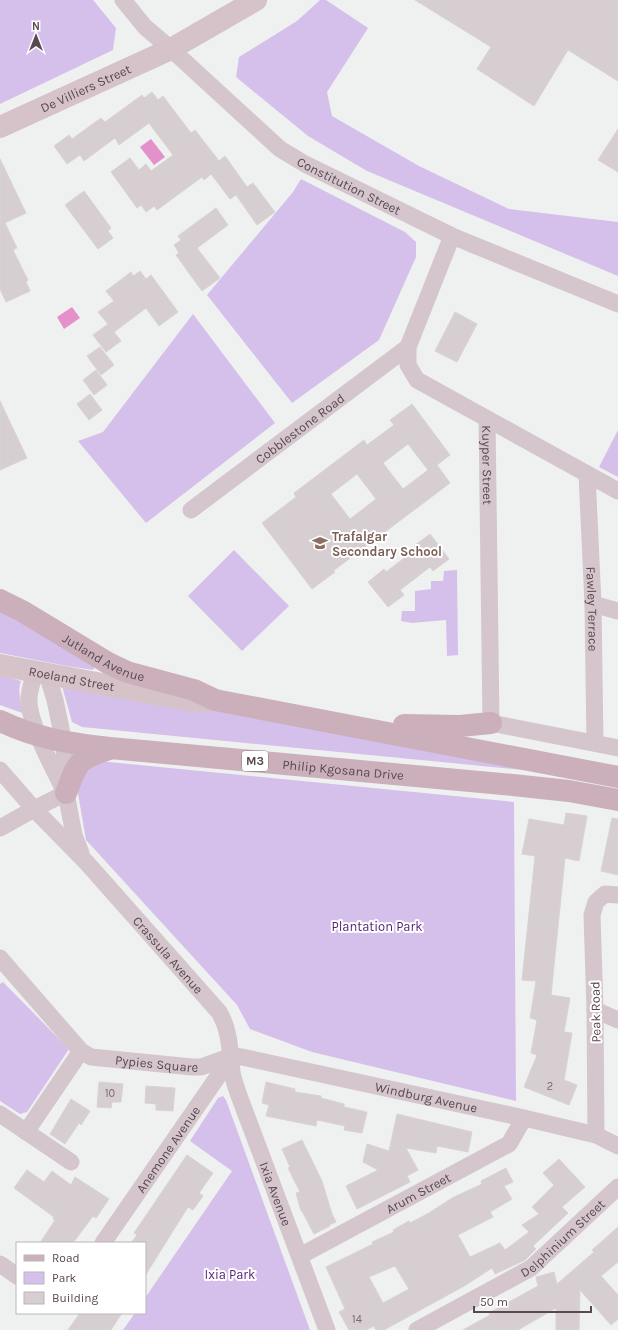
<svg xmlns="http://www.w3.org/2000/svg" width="618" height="1330" font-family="Karla,sans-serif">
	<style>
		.green { fill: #d5c0eb }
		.water { fill: #e491cb }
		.building { fill: #d6ced0; stroke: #d9d3d4; fill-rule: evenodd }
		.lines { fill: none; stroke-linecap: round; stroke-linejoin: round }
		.minor { stroke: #d4c6cc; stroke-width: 17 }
		.secondary { stroke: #d6c3ca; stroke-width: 22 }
		.primary { stroke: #cbb0bb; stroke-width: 22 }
		.labels { text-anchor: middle; stroke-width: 4; stroke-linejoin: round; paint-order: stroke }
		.number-label { font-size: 11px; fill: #796a70 }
		.shield { fill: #fff; stroke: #8c7f84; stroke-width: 1 }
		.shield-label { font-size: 12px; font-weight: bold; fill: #5a4850 }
		.street-label { font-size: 13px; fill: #5a4850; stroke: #fff }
		.education-label { font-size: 13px; font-weight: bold; fill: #785e54; stroke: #fff; text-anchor: start }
		.park-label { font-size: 13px; fill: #521e76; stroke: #fff }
	</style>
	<rect width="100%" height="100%" fill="#eef1ef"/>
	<path class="green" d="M0,0H93L116,28L113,50L0,104Z
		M320,0H326L368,28L327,92L332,116L419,166L509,209L618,222V276L367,171L308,136L236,77L239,57L297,21Z
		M301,179L405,232L416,242V257L379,340L292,403L207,295L293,192Z
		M193,314L275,423L146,523L78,441L103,432Z
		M618,430V477L599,467Z
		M234,550L289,606L242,651L188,596Z
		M457,570L458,655L447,656L446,620L412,623L401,621L402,611H415V591L431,589V581H443L444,571Z
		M0,608L95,666L93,670L67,666L0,653Z
		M0,675L21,681C17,693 21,702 25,714L0,705Z
		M62,686L239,712L534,771L82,727L72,722Z
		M99,761L514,802L516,1101L312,1052L250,1029L237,1005L86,840L76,782L78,775Z
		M3,982L69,1049L27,1112L20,1114L0,1101V984Z
		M223,1096L226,1100L310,1330H123L135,1313H145V1298L232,1171L190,1141L218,1098Z"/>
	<path class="water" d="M151,139L165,157L154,165L140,147Z
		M72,307L80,318L64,329L57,317Z"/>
	<path class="building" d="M415,0H618V81L568,50L534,106L477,69L491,47Z
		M152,92L158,100L163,96L191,133L195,130L219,161L225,156L247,187L253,183L275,212L257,225L236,195L230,199L211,174L204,180L202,177L157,210L154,206L146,212L141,205L137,208L111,172L130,158L139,170L146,164L151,171L173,155L149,123L119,145L115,138L84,161L80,155L67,164L54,146L69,135L72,139L101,118L105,122L142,95L144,98Z
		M618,129V172L598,160Z
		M0,159L26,213L5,223L17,248L13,250L28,280L26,282L30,291L6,302L0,289Z
		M84,191L111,228L108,231L113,238L98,249L65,205Z
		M216,208L228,225L197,248L220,278L202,291L176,255L179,253L174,245L181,240L178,236Z
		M140,271L146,279L151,275L178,312L159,326L146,308L114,332L121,341L106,352L93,335L108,324L98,312L114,301L106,291L131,272L133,276Z
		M455,312L477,324L457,362L435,351Z
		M100,347L114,365L101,375L87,356Z
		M96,370L107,385L94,395L83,380Z
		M90,394L102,410L89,420L77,404Z
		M0,401L27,458L0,470Z
		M412,404L450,455L437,465L450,483L333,571L335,572L312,589L262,523L296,497L294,493L364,440L367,445L394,425L390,420ZM408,444L428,470L403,489L383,463ZM357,474L376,499L350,519L331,494Z
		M430,534L449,559L433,571L430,567L400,590L404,595L388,607L368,582L384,569L386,572L416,549L414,546Z
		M566,813L587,816L579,861L565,858L551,995L570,998L564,1032L572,1033L564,1080L577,1085L569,1105L524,1087L537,1055L531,1053L537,1020L530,1018L536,981L522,980L535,856L522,854L529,819L564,825Z
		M612,818L618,819V875L601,871Z
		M99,1082L123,1084L121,1102H112L111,1108L97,1107Z
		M266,1082L295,1089V1092L321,1096V1098L344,1104V1107L367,1112L362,1133L344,1130L345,1126L317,1120L316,1126L266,1116L269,1105L262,1103Z
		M146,1086L175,1088L173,1111L156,1110V1104L145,1103Z
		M71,1099L90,1111L81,1125L79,1123L65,1144L50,1134Z
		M397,1114L472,1132L468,1152L437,1146L436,1153L406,1148L418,1170L407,1176L410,1182L357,1209L346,1186L378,1170L363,1162L367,1144L389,1151Z
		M302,1140L322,1181L332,1214L336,1222L329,1225L330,1226L314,1234L302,1211H301L296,1193L300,1192L288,1168L290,1167L282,1149Z
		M187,1155L213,1173L199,1193L203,1196L193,1210L188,1207L145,1276V1243H131L137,1235L134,1233Z
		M559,1159L585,1187L562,1207L568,1213L533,1246L536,1249L525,1260L495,1274L492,1268L466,1285L384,1330H376L374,1326L366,1330H349L339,1312L345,1309L326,1267L373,1244L372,1242L394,1232L393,1230L409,1221L410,1223L429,1213L452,1198L482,1184L481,1181L506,1168L513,1182L504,1186L512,1199L490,1212L493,1217L458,1235L470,1257L500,1243L505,1250L529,1232L522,1225L539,1214L532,1207L554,1185L543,1173ZM395,1266L409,1289L383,1303L369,1277Z
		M27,1170L44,1182L52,1171L71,1185L75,1177L109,1199L96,1218L93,1216L73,1243H40L55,1220L53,1219L54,1217L14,1188Z
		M618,1227V1262L601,1276L618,1295V1319L611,1325L580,1290L579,1330H556V1308L518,1330H463L490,1315L489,1313L538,1286L536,1277L554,1272L557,1284L594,1252L592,1250Z
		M80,1313H122L111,1330H68Z"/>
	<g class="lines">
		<g class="minor">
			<path id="s1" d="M123,0L145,27L171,49L280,149L305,164L452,236L618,304"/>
			<path d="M452,236L408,347V365L417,380L618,491"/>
			<path id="s2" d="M487,419L491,723L618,748"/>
			<path id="s3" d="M587,474L593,604L595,743"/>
			<path id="s4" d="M191,510L408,347"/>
			<path d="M593,604L618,611"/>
			<path d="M35,672C33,681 28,692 29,702C30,725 53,768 64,790"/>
			<path d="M47,674L55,700L64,743L66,793L74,835L81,853"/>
			<path id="s5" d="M0,770L34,809L87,863L219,1012C230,1030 230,1051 232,1072C233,1079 236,1086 238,1093L327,1330"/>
			<path d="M0,828L34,809L66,793"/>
			<path id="s6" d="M0,958L81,1051L91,1057L192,1067H201L232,1056L242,1057L524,1118L596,1135L618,1146"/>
			<path d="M595,1010L618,1020"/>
			<path d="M0,1114L71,1162"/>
			<path d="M26,1132L81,1051"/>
			<path d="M596,1135L595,1010L592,915L596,902L605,894L618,895"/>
			<path id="s7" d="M103,1243L232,1056"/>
			<path id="s8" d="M300,1256L509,1144L524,1118"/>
			<path d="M0,1264L17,1276"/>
			<path id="s9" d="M417,1330L531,1268L618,1187"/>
		</g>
		<g class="secondary">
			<path id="s10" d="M0,127L171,49L256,0"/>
			<path id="s11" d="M0,665L193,701L215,700"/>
		</g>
		<g class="primary">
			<path id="s12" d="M0,600L22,611L108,663L127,672L194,690L215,700L618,777"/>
			<path id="s13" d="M0,721C38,739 68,743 110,748L513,785L569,791L618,800"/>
			<path d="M404,725L460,726L491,723"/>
			<path d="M66,793C78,762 76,760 109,749"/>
		</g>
	</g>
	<defs>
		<symbol id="school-bare" viewBox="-9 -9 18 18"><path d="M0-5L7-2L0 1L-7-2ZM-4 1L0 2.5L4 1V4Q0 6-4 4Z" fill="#8d6e63" stroke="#fff" stroke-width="2.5" paint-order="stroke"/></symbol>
	</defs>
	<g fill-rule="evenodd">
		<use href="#school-bare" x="309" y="532" width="22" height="22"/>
	</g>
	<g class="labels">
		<g class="number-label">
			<text x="550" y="1090">2</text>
			<text x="110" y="1097">10</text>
			<text x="357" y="1323">14</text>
		</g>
		<rect class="shield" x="242" y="751" width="26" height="20" rx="3"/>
		<g class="shield-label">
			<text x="255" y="765">M3</text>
		</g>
		<g class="street-label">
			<text dy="5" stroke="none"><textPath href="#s10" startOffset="94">De Villiers Street</textPath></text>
			<text dy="5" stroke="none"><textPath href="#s1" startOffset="295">Constitution Street</textPath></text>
			<text dy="5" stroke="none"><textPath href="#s4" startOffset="136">Cobblestone Road</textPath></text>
			<text dy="5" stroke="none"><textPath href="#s2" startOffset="46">Kuyper Street</textPath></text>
			<text dy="5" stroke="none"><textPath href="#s3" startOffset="135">Fawley Terrace</textPath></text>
			<text dy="5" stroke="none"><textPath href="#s12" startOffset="119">Jutland Avenue</textPath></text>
			<text dy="5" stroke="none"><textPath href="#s11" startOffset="73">Roeland Street</textPath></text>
			<text dy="5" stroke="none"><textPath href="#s13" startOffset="348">Philip Kgosana Drive</textPath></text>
			<text dy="5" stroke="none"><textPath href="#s5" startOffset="250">Crassula Avenue</textPath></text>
			<text transform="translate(595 1012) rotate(-91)" y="5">Peak Road</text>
			<text dy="5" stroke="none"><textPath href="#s6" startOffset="201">Pypies Square</textPath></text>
			<text dy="5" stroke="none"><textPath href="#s6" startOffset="477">Windburg Avenue</textPath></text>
			<text dy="5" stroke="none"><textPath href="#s7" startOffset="114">Anemone Avenue</textPath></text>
			<text dy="5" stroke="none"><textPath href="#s5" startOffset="518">Ixia Avenue</textPath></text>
			<text dy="5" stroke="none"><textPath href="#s8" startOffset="134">Arum Street</textPath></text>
			<text dy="5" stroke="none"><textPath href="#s9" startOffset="173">Delphinium Street</textPath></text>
		</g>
		<g class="education-label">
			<text x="332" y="541">Trafalgar<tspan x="332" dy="15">Secondary School</tspan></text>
		</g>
		<g class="park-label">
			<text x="377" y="931">Plantation Park</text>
			<text x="230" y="1279">Ixia Park</text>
		</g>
	</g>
	<rect x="16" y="1242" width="130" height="72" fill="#ffffff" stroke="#bdb6b9"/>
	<rect x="24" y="1255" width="20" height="6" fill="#cbb0bb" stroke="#bdb6b9"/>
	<text x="52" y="1262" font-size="12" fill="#5a4850">Road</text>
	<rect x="24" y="1272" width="20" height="12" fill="#d5c0eb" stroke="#bdb6b9"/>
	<text x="52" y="1282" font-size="12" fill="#5a4850">Park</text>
	<rect x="24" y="1292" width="20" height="12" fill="#d6ced0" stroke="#bdb6b9"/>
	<text x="52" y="1302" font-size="12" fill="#5a4850">Building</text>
	<g transform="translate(36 36)" stroke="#ffffff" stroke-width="3" paint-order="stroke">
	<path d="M0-3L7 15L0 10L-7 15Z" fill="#5a4850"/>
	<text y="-6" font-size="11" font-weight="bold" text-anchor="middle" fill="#5a4850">N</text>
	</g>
	<path d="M474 1306v6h117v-6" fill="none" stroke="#5a4850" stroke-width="2"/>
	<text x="480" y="1306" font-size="12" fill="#5a4850" stroke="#ffffff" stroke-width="3" paint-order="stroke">50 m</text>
</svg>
